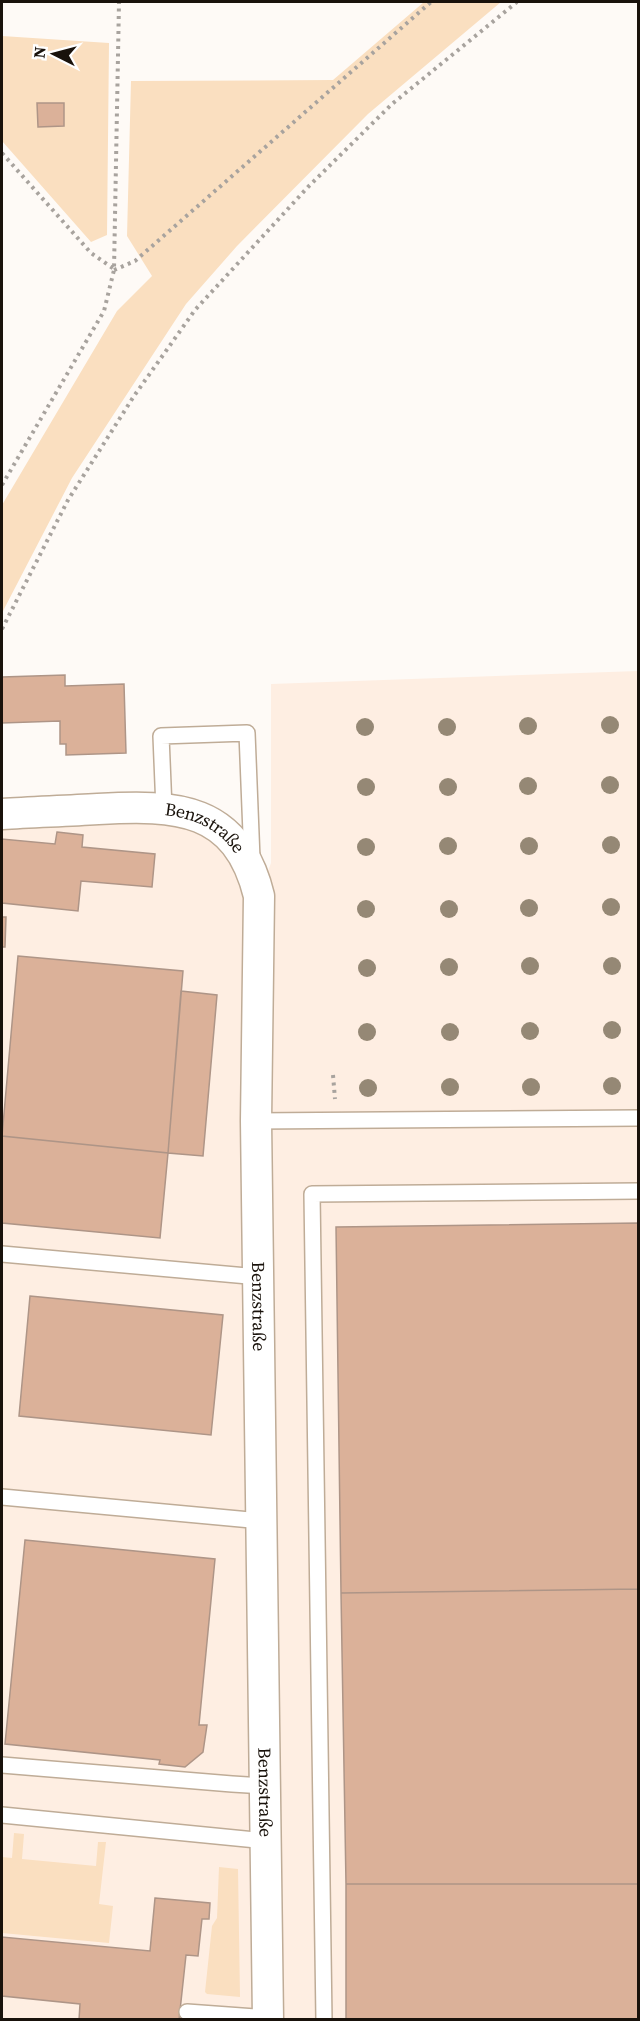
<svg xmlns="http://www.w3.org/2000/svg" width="640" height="2021" font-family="'Source Serif 4',serif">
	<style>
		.industrial { fill: #feeee2 }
		.green { fill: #fadfc0 }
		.building { fill: #dbb199; stroke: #ae9587; stroke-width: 1.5 }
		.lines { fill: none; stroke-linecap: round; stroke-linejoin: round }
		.service-casing { stroke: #bfac97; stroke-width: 18 }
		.minor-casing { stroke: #bfac97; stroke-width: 33 }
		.path { stroke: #a8a39e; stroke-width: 4; stroke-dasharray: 3 4.5; stroke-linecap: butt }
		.service { stroke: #fff; stroke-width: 15 }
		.minor { stroke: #fff; stroke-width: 30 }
		.tree { fill: #958875 }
		.labels { text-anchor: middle; stroke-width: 6; stroke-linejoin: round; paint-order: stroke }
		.street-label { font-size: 18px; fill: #19120b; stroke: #fff }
	</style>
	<rect width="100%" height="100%" fill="#fefaf6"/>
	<path class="industrial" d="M638,671V2019H2V814H194L259,895L271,863V684Z"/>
	<path class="green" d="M424,2H501L368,114L237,246L186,304L72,478L2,613V505L117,311L152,276L127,236L131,81L333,80Z
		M2,36L109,43L107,235L91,242L2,141Z
		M14,1833L24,1834L22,1859L96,1866L98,1842H106L99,1904L113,1906L109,1943L2,1933V1857L12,1858Z
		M219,1867L238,1869L240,1997L207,1994L205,1992L212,1926L217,1918Z"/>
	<path class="building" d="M37,103H64V126L38,127Z
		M65,675V686L124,684L126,753L66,755V744H60V721L2,723V677Z
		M57,832L83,835L82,847L155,854L152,887L81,881L78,911L2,903V839L55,844Z
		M2,917H6L5,947H2Z
		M18,956L183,971L168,1153L2,1136Z
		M181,991L217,995L203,1156L168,1153Z
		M2,1136L168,1153L160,1238L2,1223Z
		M638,1223V1589L341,1593L336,1227Z
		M30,1296L223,1315L211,1435L19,1416Z
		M25,1540L215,1559L199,1725H207L203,1752L185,1767L159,1764L160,1760L5,1744Z
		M638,1589V1884H346L341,1593Z
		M346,1884H638V2020H346Z
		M155,1898L210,1903L209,1919H202L198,1956L186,1955L179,2020H79L80,2004L2,1996V1937L150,1951Z"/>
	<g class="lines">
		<defs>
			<path id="service" d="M164,809L161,736L247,733L252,859
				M256,1121L638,1118
				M2,1254L258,1277
				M2,1497L262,1521
				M2,1765L232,1784L265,1786
				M2,1815L266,1841
				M187,2012L268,2018
				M324,2020L312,1194L638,1191"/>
			<g id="minor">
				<path id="s1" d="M2,814C34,812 66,811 98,809C176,805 237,806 259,896L256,1121L268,2020"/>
			</g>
		</defs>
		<use href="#service" class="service-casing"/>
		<use href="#minor" class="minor-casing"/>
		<path class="path" d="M2,153L91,253L114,269
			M114,270L135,261L431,2
			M2,485L104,311L114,270L119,2
			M2,629L68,500L134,396L195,310L308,187L392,104L517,2
			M333,1075L335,1099"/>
		<use href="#service" class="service"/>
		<use href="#minor" class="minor"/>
	</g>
	<g class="tree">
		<circle cx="610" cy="725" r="9"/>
		<circle cx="528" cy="726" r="9"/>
		<circle cx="365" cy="727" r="9"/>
		<circle cx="447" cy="727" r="9"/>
		<circle cx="610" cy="785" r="9"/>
		<circle cx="528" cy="786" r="9"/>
		<circle cx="366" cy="787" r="9"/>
		<circle cx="448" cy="787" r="9"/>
		<circle cx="611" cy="845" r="9"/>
		<circle cx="448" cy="846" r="9"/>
		<circle cx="529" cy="846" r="9"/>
		<circle cx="366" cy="847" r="9"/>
		<circle cx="611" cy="907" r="9"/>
		<circle cx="529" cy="908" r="9"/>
		<circle cx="366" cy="909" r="9"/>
		<circle cx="449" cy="909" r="9"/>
		<circle cx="530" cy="966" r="9"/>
		<circle cx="612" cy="966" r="9"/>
		<circle cx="449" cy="967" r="9"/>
		<circle cx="367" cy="968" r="9"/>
		<circle cx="612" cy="1030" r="9"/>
		<circle cx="530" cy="1031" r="9"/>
		<circle cx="367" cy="1032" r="9"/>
		<circle cx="450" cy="1032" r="9"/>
		<circle cx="612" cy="1086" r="9"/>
		<circle cx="450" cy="1087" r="9"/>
		<circle cx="531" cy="1087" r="9"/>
		<circle cx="368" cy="1088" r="9"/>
	</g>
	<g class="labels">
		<g class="street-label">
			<text dy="6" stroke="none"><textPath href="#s1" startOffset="208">Benzstraße</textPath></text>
			<text dy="6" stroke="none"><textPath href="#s1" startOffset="712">Benzstraße</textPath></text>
			<text dy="6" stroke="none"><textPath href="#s1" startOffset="1198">Benzstraße</textPath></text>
		</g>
	</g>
	<rect width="640" height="2021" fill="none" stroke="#19120b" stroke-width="6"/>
	<g transform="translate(54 54) rotate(276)" stroke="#ffffff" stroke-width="4.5" paint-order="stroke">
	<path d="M0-4.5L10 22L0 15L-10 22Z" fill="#19120b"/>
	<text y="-9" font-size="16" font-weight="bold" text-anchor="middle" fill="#19120b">N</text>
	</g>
</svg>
